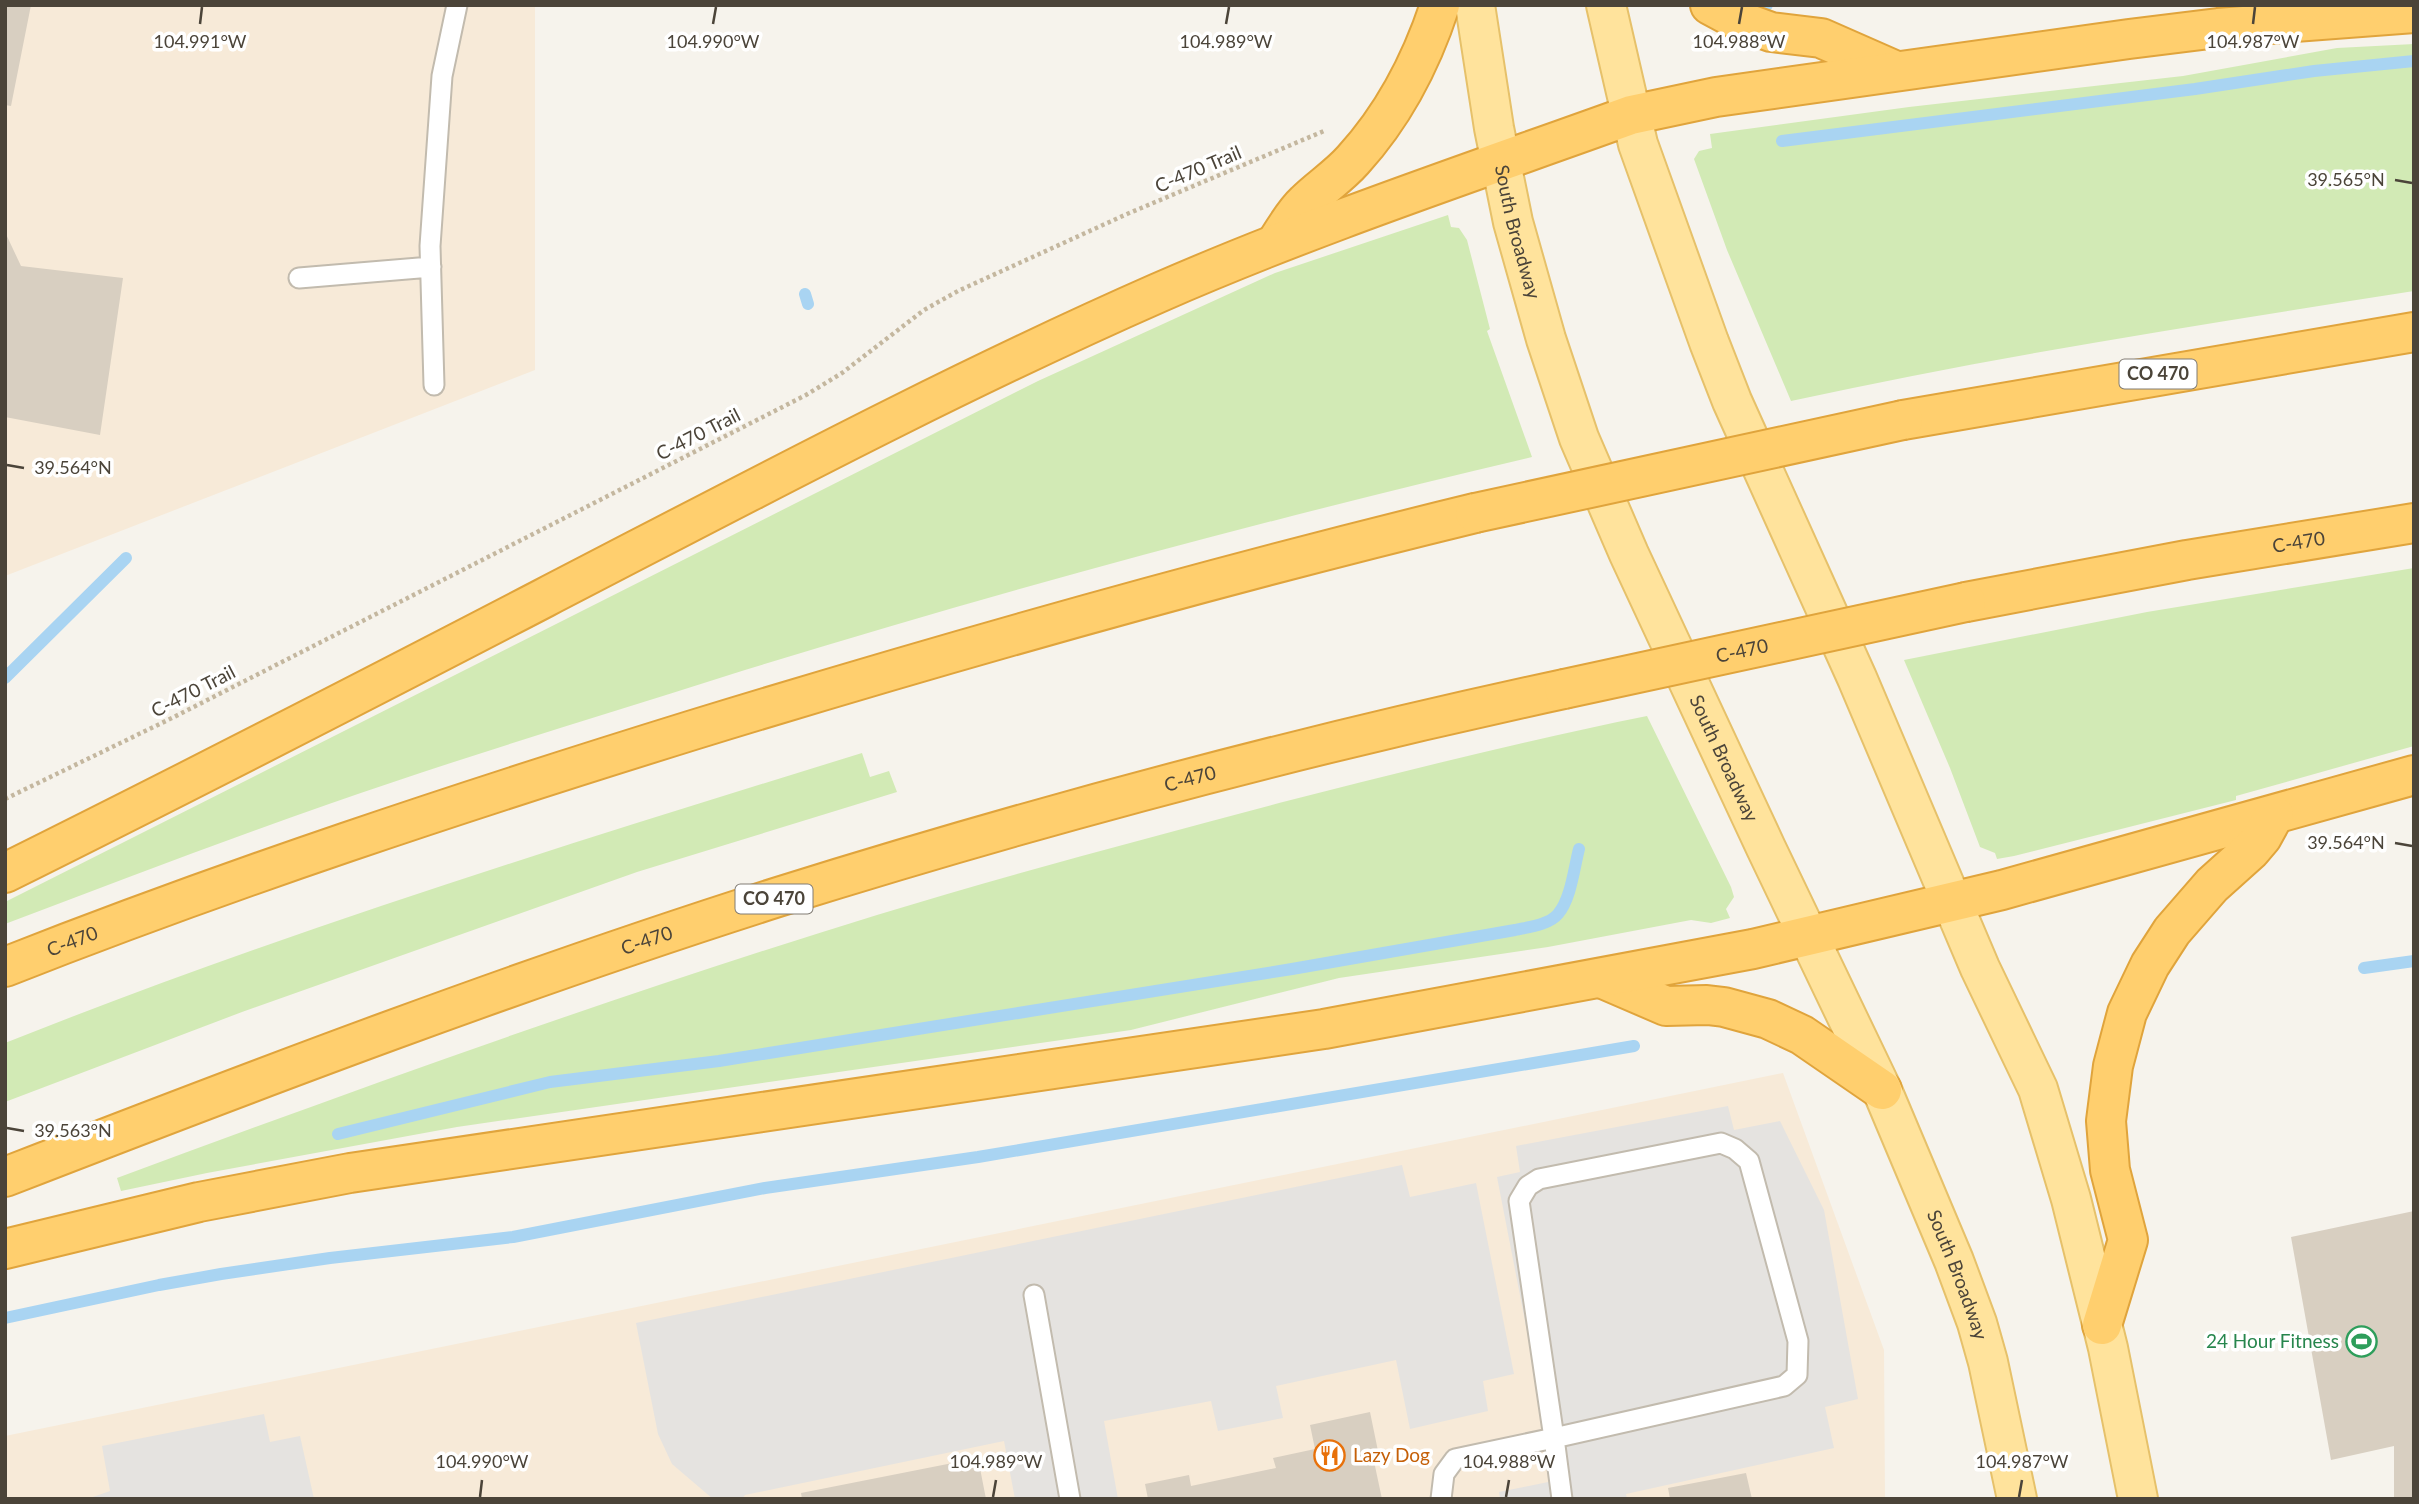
<svg xmlns="http://www.w3.org/2000/svg" width="2419" height="1504" font-family="Lato,sans-serif">
	<style>
		.commercial { fill: #f7ead8 }
		.green { fill: #d2eab5 }
		.parking { fill: #e5e3e0 }
		.lines { fill: none; stroke-linecap: round; stroke-linejoin: round }
		.stream { stroke: #a9d4f2; stroke-width: 12 }
		.building { fill: #d8cfc1 }
		.lane-casing { stroke: #c2bbae; stroke-width: 23 }
		.primary-casing { stroke: #e6c16a; stroke-width: 42 }
		.highway-casing { stroke: #e0a43c; stroke-width: 42 }
		.path { stroke: #c4b79f; stroke-width: 4.5; stroke-dasharray: 3.5 3.5; stroke-linecap: butt }
		.lane { stroke: #fff; stroke-width: 19 }
		.primary { stroke: #ffe39c; stroke-width: 38 }
		.highway { stroke: #ffcf6e; stroke-width: 38 }
		.highway-bridge-casing { stroke: #e0a43c; stroke-width: 42; stroke-linecap: butt }
		.highway-bridge { stroke: #ffcf6e; stroke-width: 38 }
		.ticks { fill: none; stroke: #4b4439; stroke-width: 2.5 }
		.labels { text-anchor: middle; stroke-width: 7; stroke-linejoin: round; paint-order: stroke }
		.shield { fill: #fff; stroke: #817c74; stroke-width: 2 }
		.shield-label { font-size: 18px; font-weight: bold; fill: #4b4439 }
		.street-label { font-size: 19px; fill: #4b4439; stroke: #fff }
		.leisure-label { font-size: 19px; fill: #27864d; stroke: #fff; text-anchor: end }
		.food-label { font-size: 19px; fill: #c56008; stroke: #fff; text-anchor: start }
		.ticks-label { font-size: 18px; text-anchor: middle; fill: #4b4439; stroke: #fff; stroke-width: 7; stroke-linejoin: round; paint-order: stroke }
	</style>
	<rect width="100%" height="100%" fill="#f6f3ec"/>
	<path class="commercial" d="M5,5H535V370L5,576Z
		M1783,1073L1884,1350L1885,1499H5V1436Z"/>
	<path class="green" d="M2414,44V291C2205,324 1997,356 1791,401L1727,250L1694,159L1699,151L1712,148L1710,134L1909,107L2183,76L2337,48Z
		M1448,215L1451,227L1459,228L1467,240L1490,329L1487,331L1532,457C1261,521 992,593 726,676C594,718 460,758 329,804C220,842 113,883 5,924V902L1038,381L1275,273Z
		M2414,568V746L2236,796V800L2014,856L1997,859L1995,853L1980,847L1950,768L1904,660L2147,612Z
		M1647,716L1731,887L1734,897L1726,909L1730,918L1711,923L1691,920L1548,947L1339,978L1131,1030L457,1127L207,1173L121,1191L117,1178C368,1085 620,994 877,915C1010,874 1145,839 1279,803C1401,772 1523,741 1647,716Z
		M862,753L870,777L889,771L897,792L637,872L242,1012L5,1102V1043C286,931 574,842 862,753Z"/>
	<path class="parking" d="M1728,1106L1734,1130L1780,1121L1824,1210L1858,1399L1825,1407L1834,1448L1626,1494L1627,1499H1500L1499,1492L1553,1481L1545,1424L1497,1177L1520,1172L1516,1146Z
		M1402,1165L1410,1197L1476,1183L1514,1374L1483,1381L1488,1411L1410,1429L1396,1360L1276,1386L1283,1418L1218,1431L1211,1401L1104,1421L1118,1499H1015L1004,1441L745,1495L742,1499H713L672,1464L658,1434L636,1323Z
		M264,1414L270,1442L300,1436L314,1499H87L110,1491L102,1446Z"/>
	<g class="lines">
		<path class="stream" d="M1764,5H1767
			M1782,141L2195,89L2314,71L2414,61
			M805,294L808,304
			M5,678L126,558
			M2364,968L2414,961
			M338,1134L550,1082L719,1061L1292,969L1515,930C1528,927 1549,925 1558,914C1571,899 1574,868 1579,849
			M5,1318L159,1285L221,1274L330,1258L513,1237L765,1188L978,1157L1634,1046"/>
	</g>
	<path class="building" d="M5,5H31L11,106L5,105Z
		M5,232L21,266L123,278L100,435L5,417Z
		M2414,1211V1499H2394V1446L2331,1460L2291,1237Z
		M1370,1412L1378,1451L1372,1452L1382,1499H1148L1145,1484L1189,1475L1191,1486L1276,1468L1273,1458L1315,1449L1310,1425Z
		M978,1458L986,1499H802L801,1493Z
		M1746,1473L1752,1499H1670L1668,1488Z"/>
	<g class="lines">
		<defs>
			<path id="lane" d="M299,278L431,267
				M434,385L430,246L442,76L457,5
				M1721,1143L1735,1149L1749,1161L1798,1341L1797,1375L1784,1386L1554,1438L1519,1201L1528,1186L1539,1179Z
				M1034,1295L1070,1499
				M1441,1499L1444,1474L1455,1459L1554,1438L1562,1499"/>
			<g id="primary">
				<path id="s1" d="M1475,5L1494,128L1513,222L1546,339L1579,438L1629,554L1766,848L1882,1090L1954,1261L1977,1323L1988,1362L2017,1499"/>
				<path d="M1606,5L1638,144L1709,342L1732,401L1857,678L1980,968L2038,1089L2071,1199L2108,1348L2138,1499"/>
			</g>
			<g id="highway">
				<path d="M1710,5L1738,20L1771,32L1821,38L1896,71"/>
				<path d="M1276,243C1285,230 1293,214 1305,203C1320,188 1338,177 1353,160C1394,115 1421,63 1440,5"/>
				<path d="M1903,420L2414,332"/>
				<path id="s2" d="M1966,602L2187,560L2414,523"/>
				<path d="M5,873C186,783 365,691 544,598C747,493 949,385 1158,293C1313,225 1473,172 1631,115L1716,97L2129,39L2218,28L2414,13"/>
				<path id="s3" d="M5,967C231,878 461,802 693,730C951,651 1212,577 1475,513"/>
				<path d="M1601,978L1666,1006L1707,1005L1724,1007L1768,1019L1802,1035L1882,1090"/>
				<path id="s4" d="M5,1177C260,1078 517,980 778,897C1037,816 1299,746 1564,689"/>
				<path d="M5,1249L199,1202L350,1173L1324,1029L1753,949L2002,890L2414,775"/>
				<path d="M2102,1325L2128,1240L2110,1170L2106,1121L2113,1066L2127,1013L2150,965L2172,931L2212,885L2251,850L2262,837L2274,815"/>
			</g>
		</defs>
		<use href="#lane" class="lane-casing"/>
		<use href="#primary" class="primary-casing"/>
		<use href="#highway" class="highway-casing"/>
		<path class="path" d="M5,799L172,718L806,395L842,373L924,310L958,291L1127,214L1324,131"/>
		<use href="#lane" class="lane"/>
		<use href="#primary" class="primary"/>
		<use href="#highway" class="highway"/>
		<defs>
			<g id="highway-bridge">
				<path d="M1475,513L1903,420"/>
				<path id="s5" d="M1564,689L1966,602"/>
			</g>
		</defs>
		<use href="#highway-bridge" class="highway-bridge-casing"/>
		<use href="#highway-bridge" class="highway-bridge"/>
	</g>
	<path class="ticks" d="M200,24L202,7M713,24L716,7M1226,24L1229,7M1739,24L1742,7M2253,24L2255,7M2395,180L2412,183M7,465L24,468M2395,843L2412,846M7,1128L24,1131M480,1497L482,1480M993,1497L996,1480M1506,1497L1509,1480M2019,1497L2022,1480"/>
	<defs>
		<symbol id="stadium-ring" viewBox="-11 -11 22 22"><circle r="9.5" fill="#fff" stroke="#2e9e5b" stroke-width="1.5"/><path d="M0-5a6.5 5 0 1 0 0 10a6.5 5 0 1 0 0-10ZM-3.5-1.8h7v3.6h-7Z" fill="#2e9e5b"/></symbol>
		<symbol id="restaurant-ring" viewBox="-11 -11 22 22"><circle r="9.5" fill="#fff" stroke="#e8710a" stroke-width="1.5"/><path d="M-5-6h1v4h1v-4h1v4h1v-4h1v5L-1.5 .5V6h-2V.5L-5-1ZM5-6V6H3V1.5H1.5Q1.5-4 5-6Z" fill="#e8710a"/></symbol>
	</defs>
	<g fill-rule="evenodd">
		<use href="#stadium-ring" x="2344" y="1324" width="35" height="35"/>
		<use href="#restaurant-ring" x="1312" y="1438" width="35" height="35"/>
	</g>
	<g class="labels">
		<g class="shield">
			<rect x="2119.5" y="359.5" width="77" height="29" rx="5"/>
			<rect x="735.5" y="884.5" width="77" height="29" rx="5"/>
		</g>
		<g class="shield-label">
			<text x="2158" y="380">CO 470</text>
			<text x="774" y="905">CO 470</text>
		</g>
		<g class="street-label">
			<text transform="translate(1198 169) rotate(-23)" y="7">C-470 Trail</text>
			<text dy="7" stroke="none"><textPath href="#s1" startOffset="231">South Broadway</textPath></text>
			<text transform="translate(698 434) rotate(-27)" y="7">C-470 Trail</text>
			<text dy="7" stroke="none"><textPath href="#s2" startOffset="338">C-470</textPath></text>
			<text dy="7" stroke="none"><textPath href="#s5" startOffset="182">C-470</textPath></text>
			<text transform="translate(193 691) rotate(-27)" y="7">C-470 Trail</text>
			<text dy="7" stroke="none"><textPath href="#s1" startOffset="798">South Broadway</textPath></text>
			<text dy="7" stroke="none"><textPath href="#s4" startOffset="1251">C-470</textPath></text>
			<text dy="7" stroke="none"><textPath href="#s3" startOffset="72">C-470</textPath></text>
			<text dy="7" stroke="none"><textPath href="#s4" startOffset="684">C-470</textPath></text>
			<text dy="7" stroke="none"><textPath href="#s1" startOffset="1365">South Broadway</textPath></text>
		</g>
		<g class="leisure-label">
			<text x="2339" y="1348">24 Hour Fitness</text>
		</g>
		<g class="food-label">
			<text x="1353" y="1462">Lazy Dog</text>
		</g>
	</g>
	<g class="ticks-label">
		<text x="200" y="48">104.991°W</text>
		<text x="713" y="48">104.990°W</text>
		<text x="1226" y="48">104.989°W</text>
		<text x="1739" y="48">104.988°W</text>
		<text x="2253" y="48">104.987°W</text>
		<text x="2346" y="186">39.565°N</text>
		<text x="73" y="474">39.564°N</text>
		<text x="2346" y="849">39.564°N</text>
		<text x="73" y="1137">39.563°N</text>
		<text x="482" y="1468">104.990°W</text>
		<text x="996" y="1468">104.989°W</text>
		<text x="1509" y="1468">104.988°W</text>
		<text x="2022" y="1468">104.987°W</text>
	</g>
	<rect width="2419" height="1504" fill="none" stroke="#4b4439" stroke-width="14"/>
</svg>
